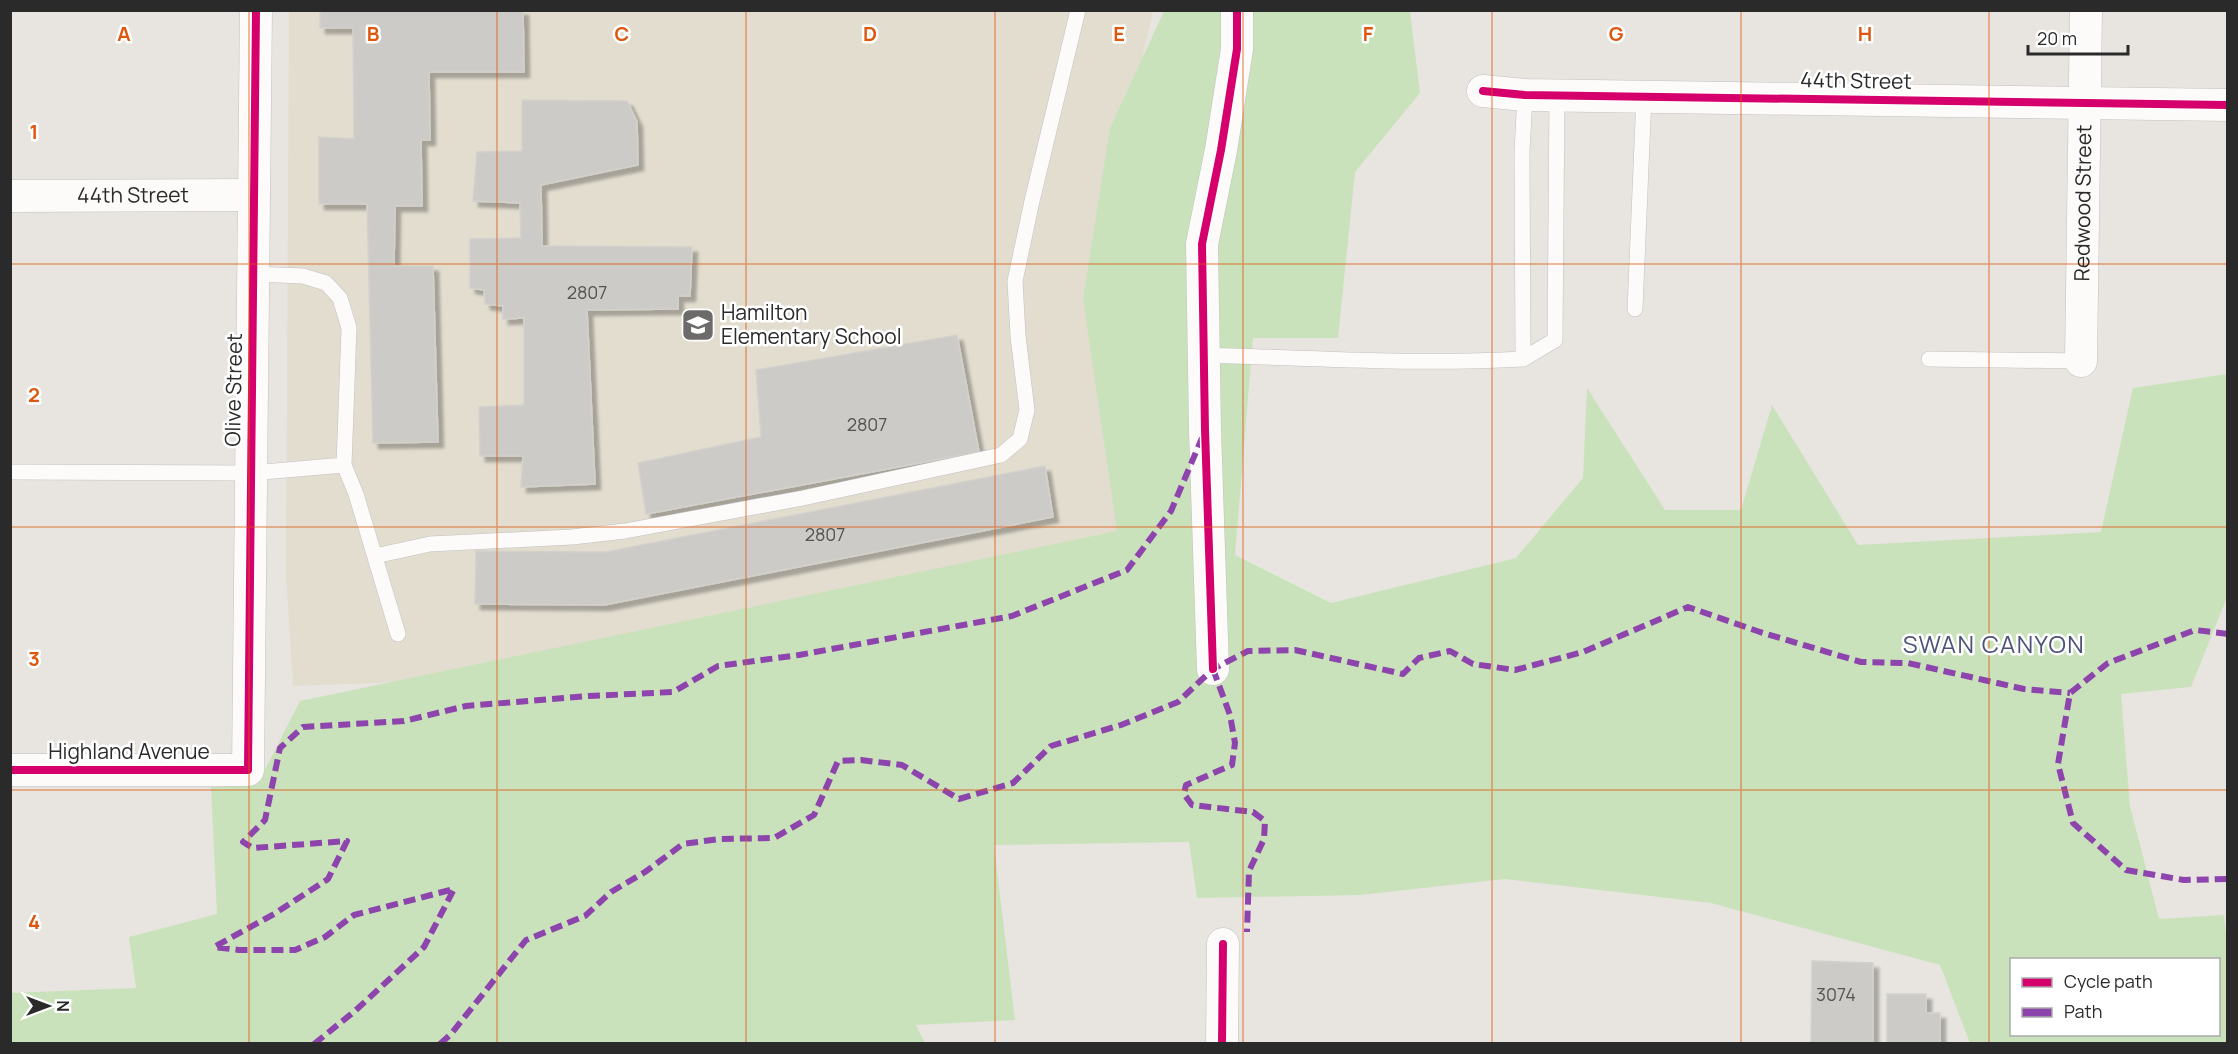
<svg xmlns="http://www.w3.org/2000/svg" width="2238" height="1054" font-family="Manrope,sans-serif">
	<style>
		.education { fill: #e2ddcf }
		.grass { fill: #cae2bb; fill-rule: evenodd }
		.building { fill: #cdcbc7; stroke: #d3d1cc; stroke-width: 1.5; filter: url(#shadow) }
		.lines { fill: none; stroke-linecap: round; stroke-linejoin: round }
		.lane-casing { stroke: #c1c1c1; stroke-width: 16 }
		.street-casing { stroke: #c1c1c1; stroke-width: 33 }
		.lane { stroke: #fcfbfa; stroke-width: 15 }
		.street { stroke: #fcfbfa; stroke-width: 32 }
		.quiet { stroke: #8e44ad; stroke-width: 6; stroke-dasharray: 12 6; stroke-linecap: butt }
		.cycleway-casing { stroke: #fff; stroke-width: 11 }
		.cycleway { stroke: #d6006c; stroke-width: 8 }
		.grid { fill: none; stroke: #de570e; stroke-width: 1.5; stroke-opacity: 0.55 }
		.labels { text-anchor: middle; stroke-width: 5; stroke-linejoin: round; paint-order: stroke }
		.number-label { font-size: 18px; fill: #545453 }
		.street-label { font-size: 21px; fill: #2a2a2a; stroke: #fff }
		.poi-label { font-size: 21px; fill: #2a2a2a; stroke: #fff; text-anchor: start }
		.quarter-label { font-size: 24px; letter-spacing: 1.5px; fill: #4d5378; stroke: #fff }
		.grid-label { font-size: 20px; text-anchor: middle; font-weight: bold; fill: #de570e; stroke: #fff; stroke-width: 5; stroke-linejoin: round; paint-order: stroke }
	</style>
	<defs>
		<filter id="shadow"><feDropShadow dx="5.5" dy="5.5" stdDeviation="1.5" flood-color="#0004"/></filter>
	</defs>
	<rect width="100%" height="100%" fill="#e8e5e0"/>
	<path class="education" d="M289,11H1153L1101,238L1146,555L433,681L293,686L286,575Z"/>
	<path class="grass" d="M1164,11H1410L1420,93L1355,172L1338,338H1253L1235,555L1331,603L1516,558L1583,478L1587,388L1665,510H1741L1772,405L1858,545L2101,532L2133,388L2227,374V597L2191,687L2121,694L2130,806L2159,919L2224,915L2228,953L2227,1043H1970L1940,965L1711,903L1505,879L1360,895L1197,898L1189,842L994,845L1015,1020L916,1025L925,1043H11L10,993L136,988L129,937L217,914L211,787L257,785L300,701L1117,531L1083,299L1110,128ZM2012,960H2218V1034H2012Z"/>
	<path class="building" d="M320,10H523L524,72H429L430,140H421L422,206H395L394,266H433L438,442L373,443L367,204H319V137L354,139L353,28H320Z
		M522,100L627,101L637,122L638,165L541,185L542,246L692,247L690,296H678V309L587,310L595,484L521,487L523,456H480L479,407L524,405V318L503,319V306L485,304L484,290L470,288V239L521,238L520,203L473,201L477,152L522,151Z
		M957,335L979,452L646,514L638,463L761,437L756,370Z
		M1045,466L1053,517L604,605L475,604L476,551L606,552Z
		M1812,961L1873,963V1044H1811Z
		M1887,994H1926V1013H1940V1044H1887Z"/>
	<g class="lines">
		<defs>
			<path id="lane" d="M1635,309L1644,96
				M1204,355C1310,358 1417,365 1523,359L1522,152L1525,95
				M1523,359L1555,340L1557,95
				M1929,359L2081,361
				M344,465L356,494L398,634
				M10,472L251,473L344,465L349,328L340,298L326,283L303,276L253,274
				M375,556L430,544L572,537L625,531L803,498L1001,455L1020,439L1027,410L1018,336L1015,281L1032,201L1078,10"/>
			<g id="street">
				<path d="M1483,91L1525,95L2228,105"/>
				<path id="s1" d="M10,196L254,195"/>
				<path id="s2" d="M2081,361L2086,10"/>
				<path d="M1213,669L1205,430L1202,244L1221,150L1237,49V10"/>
				<path d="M10,770H248L256,10"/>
				<path d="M1222,1044L1223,944"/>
			</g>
		</defs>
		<use href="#lane" class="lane-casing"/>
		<use href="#street" class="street-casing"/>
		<use href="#lane" class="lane"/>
		<use href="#street" class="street"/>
		<path class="quiet" d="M2228,634L2195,630L2108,663L2070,693L2058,764L2073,823L2126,870L2184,880L2228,879
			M1213,669L1230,715L1235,743L1232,765L1186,785L1184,794L1192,805L1253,812L1265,821L1264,839L1249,871L1247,932
			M314,1044L355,1011L424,947L454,889L354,915L325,937L295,950H239L214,947L274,914L328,879L347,841L253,848L243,842L265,820L280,748L303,727L404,721L466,706L589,696L673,692L718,666L799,655L1012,616L1127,570L1171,511L1202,438
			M440,1044L451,1034L526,940L585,916L611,892L645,872L683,844L719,839L774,838L814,815L838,761L861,760L902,765L959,799L1013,783L1051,746L1121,725L1178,702L1213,669L1248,651L1295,650L1403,674L1419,658L1450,651L1473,664L1515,670L1583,652L1688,607L1760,632L1861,662L1908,663L2024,689L2070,693"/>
		<defs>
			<path id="cycleway" d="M1483,91L1525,95L2228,105
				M1213,669L1205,430L1202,244L1221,150L1237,49V10
				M10,770H248L256,10
				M1222,1044L1223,944"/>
		</defs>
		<use href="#cycleway" class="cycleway-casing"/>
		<use href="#cycleway" class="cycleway"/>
	</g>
	<path class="grid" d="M249,10V1044M497,10V1044M746,10V1044M995,10V1044M1243,10V1044M1492,10V1044M1741,10V1044M1989,10V1044M10,264H2228M10,527H2228M10,790H2228"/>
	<defs>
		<symbol id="school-square" viewBox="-11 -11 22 22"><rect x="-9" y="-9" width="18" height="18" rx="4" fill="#6c6b6a" stroke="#fff"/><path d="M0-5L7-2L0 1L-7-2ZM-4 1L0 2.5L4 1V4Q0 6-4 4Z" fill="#fff"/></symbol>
	</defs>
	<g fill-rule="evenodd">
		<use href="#school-square" x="679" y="306" width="38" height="38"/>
	</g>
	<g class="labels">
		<g class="number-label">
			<text x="587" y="299">2807</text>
			<text x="867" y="431">2807</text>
			<text x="825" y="541">2807</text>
			<text x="1836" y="1001">3074</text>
		</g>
		<g class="street-label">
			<text transform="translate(1856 81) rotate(1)" y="7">44th Street</text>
			<text dy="7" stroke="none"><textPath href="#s1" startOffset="123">44th Street</textPath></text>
			<text dy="7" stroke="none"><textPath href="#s2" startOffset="158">Redwood Street</textPath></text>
			<text transform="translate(234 390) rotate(-89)" y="7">Olive Street</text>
			<text x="129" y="759">Highland Avenue</text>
		</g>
		<g class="poi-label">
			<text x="721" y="320">Hamilton<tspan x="721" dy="24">Elementary School</tspan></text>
		</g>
		<g class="quarter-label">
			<text x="1994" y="653">SWAN CANYON</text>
		</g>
	</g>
	<g class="grid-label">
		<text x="124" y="41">A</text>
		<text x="373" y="41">B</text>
		<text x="622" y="41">C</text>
		<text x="870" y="41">D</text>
		<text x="1119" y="41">E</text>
		<text x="1368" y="41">F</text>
		<text x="1616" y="41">G</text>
		<text x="1865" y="41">H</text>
		<text x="34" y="139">1</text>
		<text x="34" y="402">2</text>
		<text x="34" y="666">3</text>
		<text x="34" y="929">4</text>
	</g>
	<rect width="2238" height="1054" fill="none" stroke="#2a2a2a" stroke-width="24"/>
	<rect x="2010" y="958" width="210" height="78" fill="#ffffff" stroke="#aaaaaa" stroke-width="1.5"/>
	<rect x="2022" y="978" width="30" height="9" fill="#d6006c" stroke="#aaaaaa" stroke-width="1.5"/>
	<text x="2064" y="988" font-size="18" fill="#2a2a2a">Cycle path</text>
	<rect x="2022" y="1008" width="30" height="9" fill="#8e44ad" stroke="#aaaaaa" stroke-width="1.5"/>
	<text x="2064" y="1018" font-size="18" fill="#2a2a2a">Path</text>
	<g transform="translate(48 1006) rotate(90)" stroke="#ffffff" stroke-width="4.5" paint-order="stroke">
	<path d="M0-4.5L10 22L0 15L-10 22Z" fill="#2a2a2a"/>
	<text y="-9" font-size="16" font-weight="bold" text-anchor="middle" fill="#2a2a2a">N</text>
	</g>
	<path d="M2028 45v9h100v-9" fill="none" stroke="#2a2a2a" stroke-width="3"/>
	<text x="2037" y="45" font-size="18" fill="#2a2a2a" stroke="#ffffff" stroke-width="4.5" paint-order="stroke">20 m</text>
</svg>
